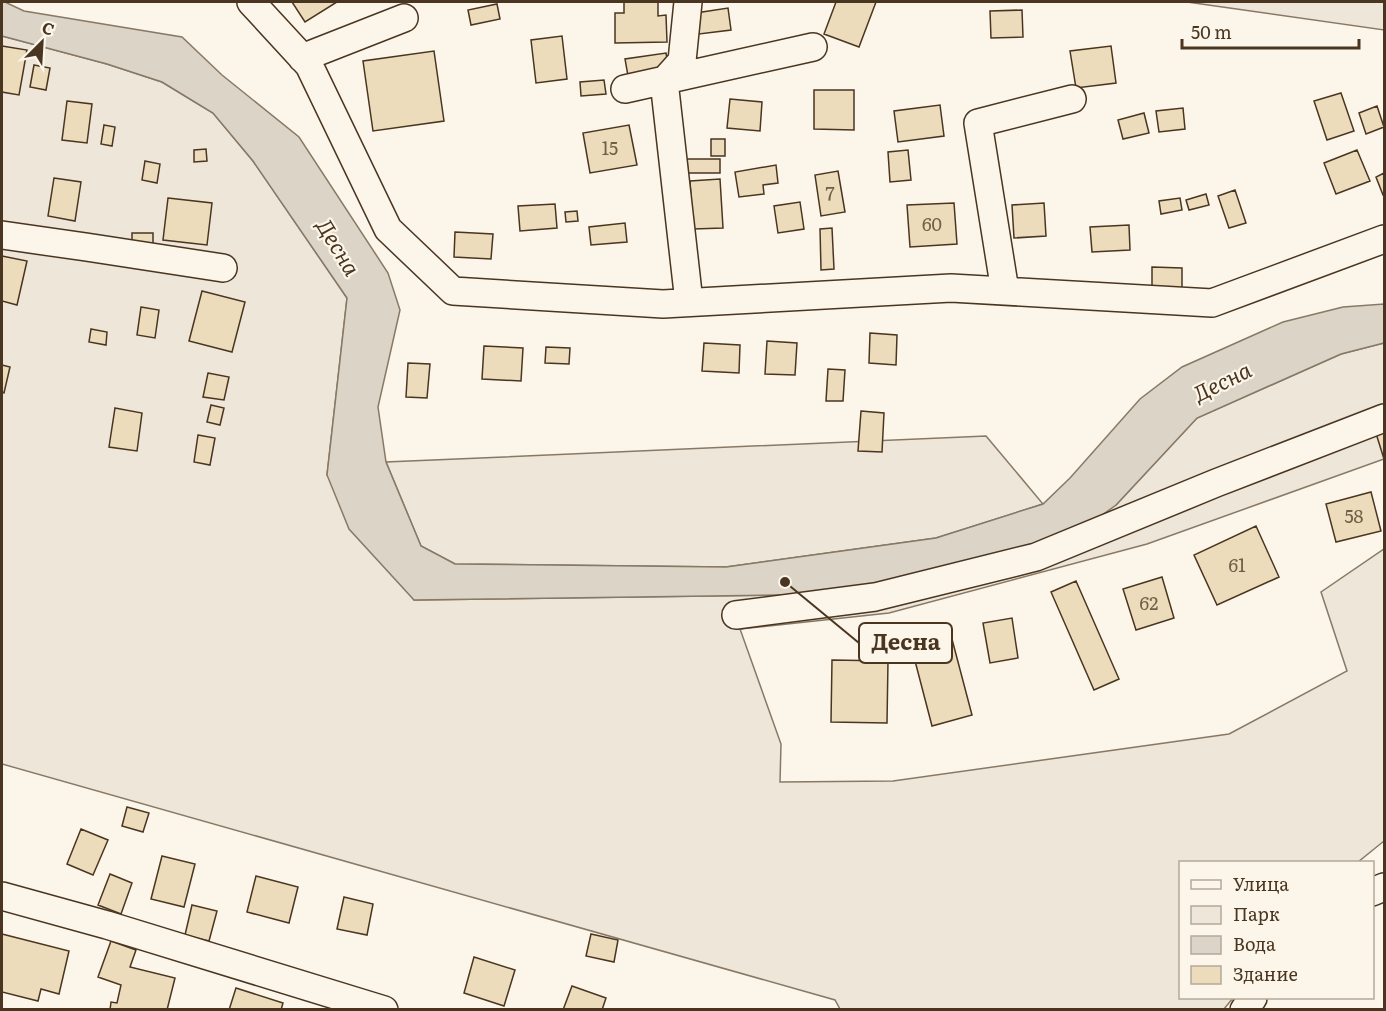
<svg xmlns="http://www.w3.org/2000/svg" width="1386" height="1011" font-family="Literata,serif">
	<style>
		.green { fill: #ede6d9; stroke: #887966; stroke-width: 1.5 }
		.water { fill: #dcd4c6; stroke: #887966; stroke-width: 1.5 }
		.building { fill: #ecdcbc; stroke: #4a3520; stroke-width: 1.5 }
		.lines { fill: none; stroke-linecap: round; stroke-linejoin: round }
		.minor-casing { stroke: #4a3520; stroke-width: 30 }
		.minor { stroke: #fbf6e9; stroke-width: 27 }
		.labels { text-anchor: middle; stroke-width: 4.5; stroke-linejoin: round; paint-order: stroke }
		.number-label { font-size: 18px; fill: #725f47 }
		.water-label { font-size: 22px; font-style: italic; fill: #4a3520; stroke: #fbf6e9 }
		.leader { fill: none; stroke: #4a3520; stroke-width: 2 }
		.callout-dot { fill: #4a3520; stroke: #fbf6e9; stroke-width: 2 }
		.callout { fill: #fbf6e9; stroke: #4a3520; stroke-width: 2 }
		.callout-label { font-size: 22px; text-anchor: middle; font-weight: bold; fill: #4a3520 }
	</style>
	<rect width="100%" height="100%" fill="#fbf6e9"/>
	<path class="green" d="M1187,2H1384V30Z
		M2,36L107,64L162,82L213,113L253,161L347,298L327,475L414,600L850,594L1116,505L1197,418L1341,354L1384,343V459L1147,544L889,613L740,629L781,744L780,782L893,781L1229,734L1347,671L1321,592L1384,549V841L1358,862H1180V998H1233L1224,1009H840L835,1000L2,764Z
		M986,436L1043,504L936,538L726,567L455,564L421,546L386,462Z"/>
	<path class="water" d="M2,2H5L24,11L182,37L222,75L299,137L388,273L400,310L378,407L386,462L421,546L455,564L726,567L936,538L1043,504L1070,478L1140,399L1182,367L1283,322L1343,307L1384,304V343L1341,354L1197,418L1116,505L1061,545L850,594L414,600L349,529L327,475L347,298L253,161L213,113L162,82L107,64L2,36Z"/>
	<path class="building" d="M292,2H337L305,22Z
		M624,2H658V16L666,15L667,42L615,43V13H624Z
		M836,2H876L859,47L824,34Z
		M497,4L500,19L471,25L468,10Z
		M728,8L731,30L699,34L696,13Z
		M1022,10L1023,37L991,38L990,11Z
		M562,36L567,79L536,83L531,40Z
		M2,46L27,50L19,95L2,92Z
		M1111,46L1116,83L1076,88L1070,51Z
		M434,51L444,121L373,131L363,61Z
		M666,53L669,70L628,76L625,59Z
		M34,65L50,68L46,90L30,87Z
		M604,80L606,94L581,96L580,82Z
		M814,90H854V130L814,129Z
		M1341,93L1354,131L1327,140L1314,101Z
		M730,99L762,102L760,131L727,128Z
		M67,101L92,104L87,143L62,140Z
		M940,105L944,136L898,142L894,111Z
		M1377,106L1384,127L1366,134L1359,113Z
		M1183,108L1185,129L1159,132L1156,111Z
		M1144,113L1149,133L1123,139L1118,120Z
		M104,125L115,127L112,146L101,144Z
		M629,125L637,165L590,173L583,133Z
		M711,139H725V156H711Z
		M206,149L207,161L194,162V150Z
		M908,150L911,180L890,182L888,152Z
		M1357,150L1370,181L1336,194L1324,163Z
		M687,159H720V173H688Z
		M145,161L160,164L157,183L142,180Z
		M776,165L778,183L763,185L764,194L739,197L735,172Z
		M838,171L845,212L821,216L815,175Z
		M1384,173V195H1383L1376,177Z
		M54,178L81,182L75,221L48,216Z
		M720,179L723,228L693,229L690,181Z
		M1235,190L1246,223L1229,228L1218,196Z
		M1206,194L1209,205L1189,210L1186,200Z
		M168,198L212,203L207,245L163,240Z
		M1180,198L1182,210L1161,214L1159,201Z
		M800,202L804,229L778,233L774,206Z
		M954,203L957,244L910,247L907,205Z
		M1044,203L1046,236L1014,238L1012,205Z
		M555,204L557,228L520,231L518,206Z
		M577,211L578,221L566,222L565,212Z
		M625,223L627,242L591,245L589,227Z
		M1129,225L1130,250L1092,252L1090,227Z
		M832,228L834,269L821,270L820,229Z
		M455,232L493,234L491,259L454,257Z
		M132,233H153V244H132Z
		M2,256L27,261L17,305L2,301Z
		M1152,267L1182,268V290L1152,289Z
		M202,291L245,302L232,352L189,341Z
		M141,307L159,310L155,338L137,335Z
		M91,329L107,332L106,345L89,342Z
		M870,333L897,335L896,365L869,363Z
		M767,341L797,343L795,375L765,374Z
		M704,343L740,345L739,373L702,371Z
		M484,346L523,348L521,381L482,379Z
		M546,347L570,348L569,364L545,363Z
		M408,363L430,364L427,398L406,397Z
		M2,365L10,367L4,393L2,392Z
		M828,369L845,370L843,401H826Z
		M208,373L229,377L224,400L203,397Z
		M211,405L224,408L220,425L207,422Z
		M115,408L142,413L137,451L109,447Z
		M861,411L884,413L882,452L858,451Z
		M1384,424V459L1374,427Z
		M198,435L215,438L210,465L194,462Z
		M1371,492L1381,531L1336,542L1326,504Z
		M1256,526L1279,577L1217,605L1194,555Z
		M1162,577L1174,618L1136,630L1123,589Z
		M1076,581L1119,679L1094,690L1051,592Z
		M1012,618L1018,658L990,663L983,623Z
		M948,624L972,715L932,726L908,634Z
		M832,660L888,661L887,723L831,722Z
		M127,807L149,813L143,832L122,826Z
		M81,829L108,840L93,875L67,864Z
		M162,856L195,864L184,907L151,899Z
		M110,874L132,883L121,914L98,905Z
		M256,876L298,887L289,923L247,912Z
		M344,897L373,904L367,935L337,929Z
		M192,905L217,911L209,941L185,935Z
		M2,934L69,951L59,994L41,989L38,1001L2,992Z
		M591,934L618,940L614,962L586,956Z
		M111,941L136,950L130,967L175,978L167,1010H110L111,1002L117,1003L121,985L98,977Z
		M474,957L515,970L504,1006L464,993Z
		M572,986L606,998L602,1010H563Z
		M236,988L283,1003L281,1010H229Z"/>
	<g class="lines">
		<defs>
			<path id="minor" d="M251,2L309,65L388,229L453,291L663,304L951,288L1212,303L1384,239
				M688,2L682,61L664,81L689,302
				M302,58L404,18
				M625,89L813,47
				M2,235L86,247L223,268
				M1005,291L978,123L1072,99
				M736,615L875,597L1036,557L1216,483L1384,418
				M1372,892L1384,887
				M2,896L107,925L384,1010
				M1244,1010L1253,998"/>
		</defs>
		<use href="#minor" class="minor-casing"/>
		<use href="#minor" class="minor"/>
	</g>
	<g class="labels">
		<g class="number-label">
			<text x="610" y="155">15</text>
			<text x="830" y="200">7</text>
			<text x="932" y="231">60</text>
			<text x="1354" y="523">58</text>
			<text x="1237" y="572">61</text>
			<text x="1149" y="610">62</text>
		</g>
		<g class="water-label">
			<text transform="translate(338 247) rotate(59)" y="8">Десна</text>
			<text transform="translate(1222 382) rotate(-26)" y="8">Десна</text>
		</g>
	</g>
	<path class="leader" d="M785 582L859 643"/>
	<circle class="callout-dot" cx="785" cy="582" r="6"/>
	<rect class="callout" x="859" y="623" width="93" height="40" rx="6"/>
	<g class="callout-label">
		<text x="906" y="650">Десна</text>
	</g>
	<rect width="1386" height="1011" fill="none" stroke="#4a3520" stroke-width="6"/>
	<rect x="1179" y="861" width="195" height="138" fill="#fbf6e9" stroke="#b4a999" stroke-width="1.5"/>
	<rect x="1191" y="880" width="30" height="9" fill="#fbf6e9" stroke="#b4a999" stroke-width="1.5"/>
	<text x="1233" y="891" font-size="18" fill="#4a3520">Улица</text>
	<rect x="1191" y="906" width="30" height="18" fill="#ede6d9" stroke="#b4a999" stroke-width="1.5"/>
	<text x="1233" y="921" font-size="18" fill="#4a3520">Парк</text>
	<rect x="1191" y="936" width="30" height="18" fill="#dcd4c6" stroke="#b4a999" stroke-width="1.5"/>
	<text x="1233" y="951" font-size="18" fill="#4a3520">Вода</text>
	<rect x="1191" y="966" width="30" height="18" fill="#ecdcbc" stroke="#b4a999" stroke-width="1.5"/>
	<text x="1233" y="981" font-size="18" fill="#4a3520">Здание</text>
	<g transform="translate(42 42) rotate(24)" stroke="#fbf6e9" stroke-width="4.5" paint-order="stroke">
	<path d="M0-4.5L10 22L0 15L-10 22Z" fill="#4a3520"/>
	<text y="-9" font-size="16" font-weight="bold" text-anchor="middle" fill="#4a3520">С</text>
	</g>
	<path d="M1182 39v9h177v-9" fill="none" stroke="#4a3520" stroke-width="3"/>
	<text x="1191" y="39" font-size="18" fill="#4a3520" stroke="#fbf6e9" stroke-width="4.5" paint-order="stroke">50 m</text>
</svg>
